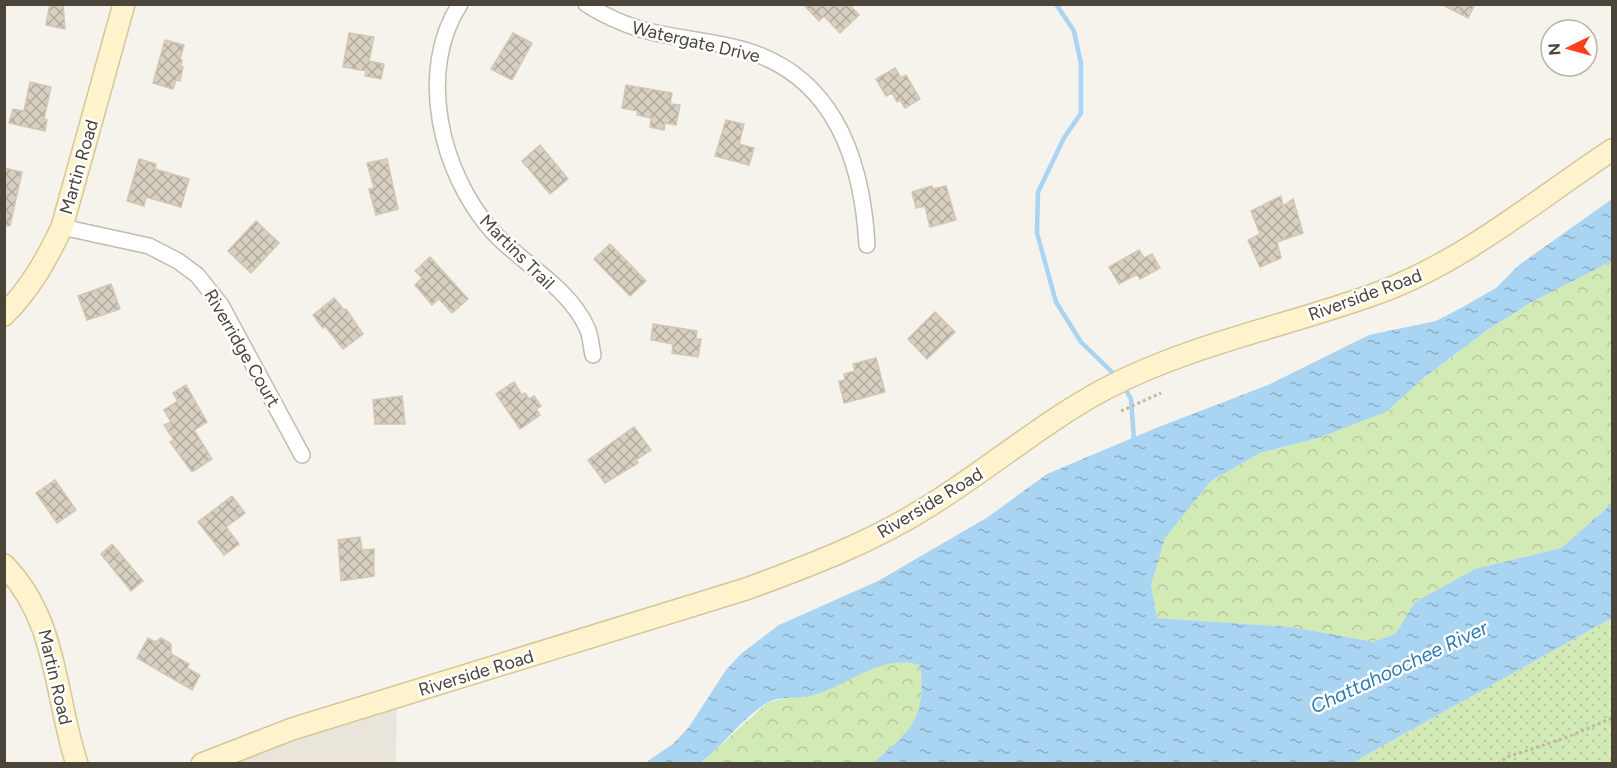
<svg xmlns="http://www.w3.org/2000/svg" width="1617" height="768" font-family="Figtree,sans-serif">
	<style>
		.residential { fill: #eae5da }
		.forest { fill: url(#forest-crowns) }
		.park { fill: url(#park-dots) }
		.water { fill: url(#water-ripples) }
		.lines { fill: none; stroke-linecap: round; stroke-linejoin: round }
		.stream { stroke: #a9d4f2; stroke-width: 4.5 }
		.building { fill: url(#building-cross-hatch); stroke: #d3c7b4; stroke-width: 1.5 }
		.street-casing { stroke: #c2bbae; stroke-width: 18 }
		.secondary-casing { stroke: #d6c79b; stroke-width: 24 }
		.path { stroke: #c4b79f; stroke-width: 3; stroke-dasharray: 3 3; stroke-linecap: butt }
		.street { stroke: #fff; stroke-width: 15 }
		.secondary { stroke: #fff3cd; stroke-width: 21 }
		.labels { text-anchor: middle; stroke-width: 5; stroke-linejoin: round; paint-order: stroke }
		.street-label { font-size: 18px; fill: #4b4439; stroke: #fff }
		.water-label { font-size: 20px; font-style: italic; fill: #2e7ab2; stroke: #fff }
	</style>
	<defs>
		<pattern id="forest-crowns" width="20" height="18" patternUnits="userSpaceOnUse" patternTransform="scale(1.5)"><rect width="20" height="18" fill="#d2eab5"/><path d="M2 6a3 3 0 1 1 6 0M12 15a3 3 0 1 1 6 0" fill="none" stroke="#b6ca9c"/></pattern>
		<pattern id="park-dots" width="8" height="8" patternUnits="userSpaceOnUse" patternTransform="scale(1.5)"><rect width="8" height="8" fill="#d2eab5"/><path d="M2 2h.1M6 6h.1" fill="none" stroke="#b6ca9c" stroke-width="1.8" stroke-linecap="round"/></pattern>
		<pattern id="water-ripples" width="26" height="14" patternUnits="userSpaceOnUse" patternTransform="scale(1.5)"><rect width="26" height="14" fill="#a9d4f2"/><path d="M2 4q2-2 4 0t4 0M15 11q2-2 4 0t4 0" fill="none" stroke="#8caec5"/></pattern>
		<pattern id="building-cross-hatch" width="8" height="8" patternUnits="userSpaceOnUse" patternTransform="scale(1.5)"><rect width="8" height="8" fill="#d8cfc1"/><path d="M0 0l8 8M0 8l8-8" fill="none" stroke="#b1aa9e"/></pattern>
	</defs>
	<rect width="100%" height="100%" fill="#f6f3ec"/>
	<path class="residential" d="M397,687L396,763H205Z"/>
	<path class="forest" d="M1612,261V504L1561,548L1475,569L1415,602L1396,633L1375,642L1291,627L1157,618L1151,585L1165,538L1211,481L1260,453L1321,437L1386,412L1426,376L1486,331L1530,303Z
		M904,661L920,665C921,679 926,699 920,712C912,733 889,749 873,763L700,764L767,703L793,696L818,694L870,668Z"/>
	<path class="park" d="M1612,618V763H1352Z"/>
	<path class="water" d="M1612,199V261L1530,303L1486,331L1426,376L1386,412L1321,437L1260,453L1211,481L1165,538L1151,585L1157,618L1291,627L1375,642L1396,633L1415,602L1475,569L1561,548L1612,504V618L1352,763H873C911,731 927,718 920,665C883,654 853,681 820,693C803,700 781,694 765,704C741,719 723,746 700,763H645L673,744L689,727L726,670L742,653L779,625L878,581L988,517L1047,474L1156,428L1268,385L1369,335L1436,321L1461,308L1496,288L1519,265Z"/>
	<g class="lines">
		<path class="stream" d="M1056,4L1074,31L1081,64V113L1064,138L1038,192L1037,233L1056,302L1081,342L1116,376
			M1123,385L1131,399L1134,440"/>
	</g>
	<path class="building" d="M50,4H63L65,29L46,25Z
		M803,4H849L859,15L840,33L824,16L819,21Z
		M1441,4H1475L1468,18Z
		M349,33L374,37L369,61L384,64L381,79L365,76L366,71L343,67Z
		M513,33L532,43L512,80L491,69Z
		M165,40L184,45L180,59L182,60L181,66L183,67L180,81L176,80L173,89L153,83Z
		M895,68L901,78L906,75L920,99L905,108L900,100L897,102L892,93L886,96L876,79Z
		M30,82L51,87L44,119L47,120L45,131L9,123L13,109L24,111Z
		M626,85L672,93L670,104L680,105L676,125L665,123L664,130L650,127L651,118L637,115L638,111L622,108Z
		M726,120L744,124L739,144L754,148L749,165L715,156Z
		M540,145L568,179L550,194L522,161Z
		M139,159L156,164L155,169L189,179L181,207L146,197L144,206L127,201Z
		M387,159L398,209L376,215L369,189L374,188L367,163Z
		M4,168L22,172L10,226L4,225Z
		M932,186L933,189L946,186L956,220L930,227L925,206L916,208L912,192Z
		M1281,196L1283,206L1293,199L1303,233L1277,242L1281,258L1260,267L1248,240L1260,234L1251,211Z
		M256,221L279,243L251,273L228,251Z
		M610,244L646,281L630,296L594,259Z
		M1139,250L1144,258L1152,254L1160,268L1140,279L1137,274L1119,284L1109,267Z
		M430,257L468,299L452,313L439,299L432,305L415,285L422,278L415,271Z
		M111,284L120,309L87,320L78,296Z
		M334,298L344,310L346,309L363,334L343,349L325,326L323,328L313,315Z
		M935,312L955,332L927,359L908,339Z
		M653,324L697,331L696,339H701L698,357L672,353L673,344L651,340Z
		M876,358L885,392L844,403L839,381L845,380L844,374L855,371L853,364Z
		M514,382L522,395L525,393L529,399L534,396L541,406L536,409L540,415L520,429L496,394Z
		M186,385L207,422L194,430L212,459L192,472L170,442L174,440L164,425L171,422L164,410L178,401L173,393Z
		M402,396L405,424H375L373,400Z
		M634,427L651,450L636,460L638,463L605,483L588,460Z
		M55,480L76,510L57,523L36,493Z
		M232,496L245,513L226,527L239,544L224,555L198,522Z
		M360,537L362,550L374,549V576L341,581L338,540Z
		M112,544L143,581L131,591L101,554Z
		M148,638L155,642L161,638L171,644V654L189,664L187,668L200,675L192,690L137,658Z"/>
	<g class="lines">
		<defs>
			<path id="street" d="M460,4C416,72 441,173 492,231C521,263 569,287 587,328C591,336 591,347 593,355
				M586,4C639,38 676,34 733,47C831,69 862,155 867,245
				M62,227L149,246L178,261L197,275L221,305L302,455"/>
			<path id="secondary" d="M4,315C30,289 47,259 62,227L124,4
				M4,565C58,620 54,694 77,764
				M202,764L292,729L746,589C809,566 872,542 929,506C989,469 1043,422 1105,389C1190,344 1288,326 1378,293C1465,261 1536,200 1612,150"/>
		</defs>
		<use href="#street" class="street-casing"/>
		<use href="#secondary" class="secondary-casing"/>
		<path class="path" d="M1121,411L1161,393
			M1498,764L1507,757L1565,738L1612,718"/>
		<use href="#street" class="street"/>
		<use href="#secondary" class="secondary"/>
	</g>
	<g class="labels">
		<g class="street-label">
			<text transform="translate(696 42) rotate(13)" y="6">Watergate Drive</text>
			<text transform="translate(79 167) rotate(-74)" y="6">Martin Road</text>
			<text transform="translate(517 252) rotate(45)" y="6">Martins Trail</text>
			<text transform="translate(1365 295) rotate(-20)" y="6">Riverside Road</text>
			<text transform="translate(242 348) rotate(60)" y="6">Riverridge Court</text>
			<text transform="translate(930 503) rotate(-31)" y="6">Riverside Road</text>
			<text transform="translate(476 673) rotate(-17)" y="6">Riverside Road</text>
			<text transform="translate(55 677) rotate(77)" y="6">Martin Road</text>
		</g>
		<g class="water-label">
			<text transform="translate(1399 667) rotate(-25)" y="7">Chattahoochee River</text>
		</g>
	</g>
	<rect width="1617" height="768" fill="none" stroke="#4b4439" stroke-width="12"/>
	<g transform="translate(1569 48) rotate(265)"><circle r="28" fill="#ffffff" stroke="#b7b4b0" stroke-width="1.5"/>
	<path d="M0-4.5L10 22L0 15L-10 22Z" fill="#fc3f1d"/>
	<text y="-9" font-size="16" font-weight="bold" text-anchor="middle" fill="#4b4439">N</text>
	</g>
</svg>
